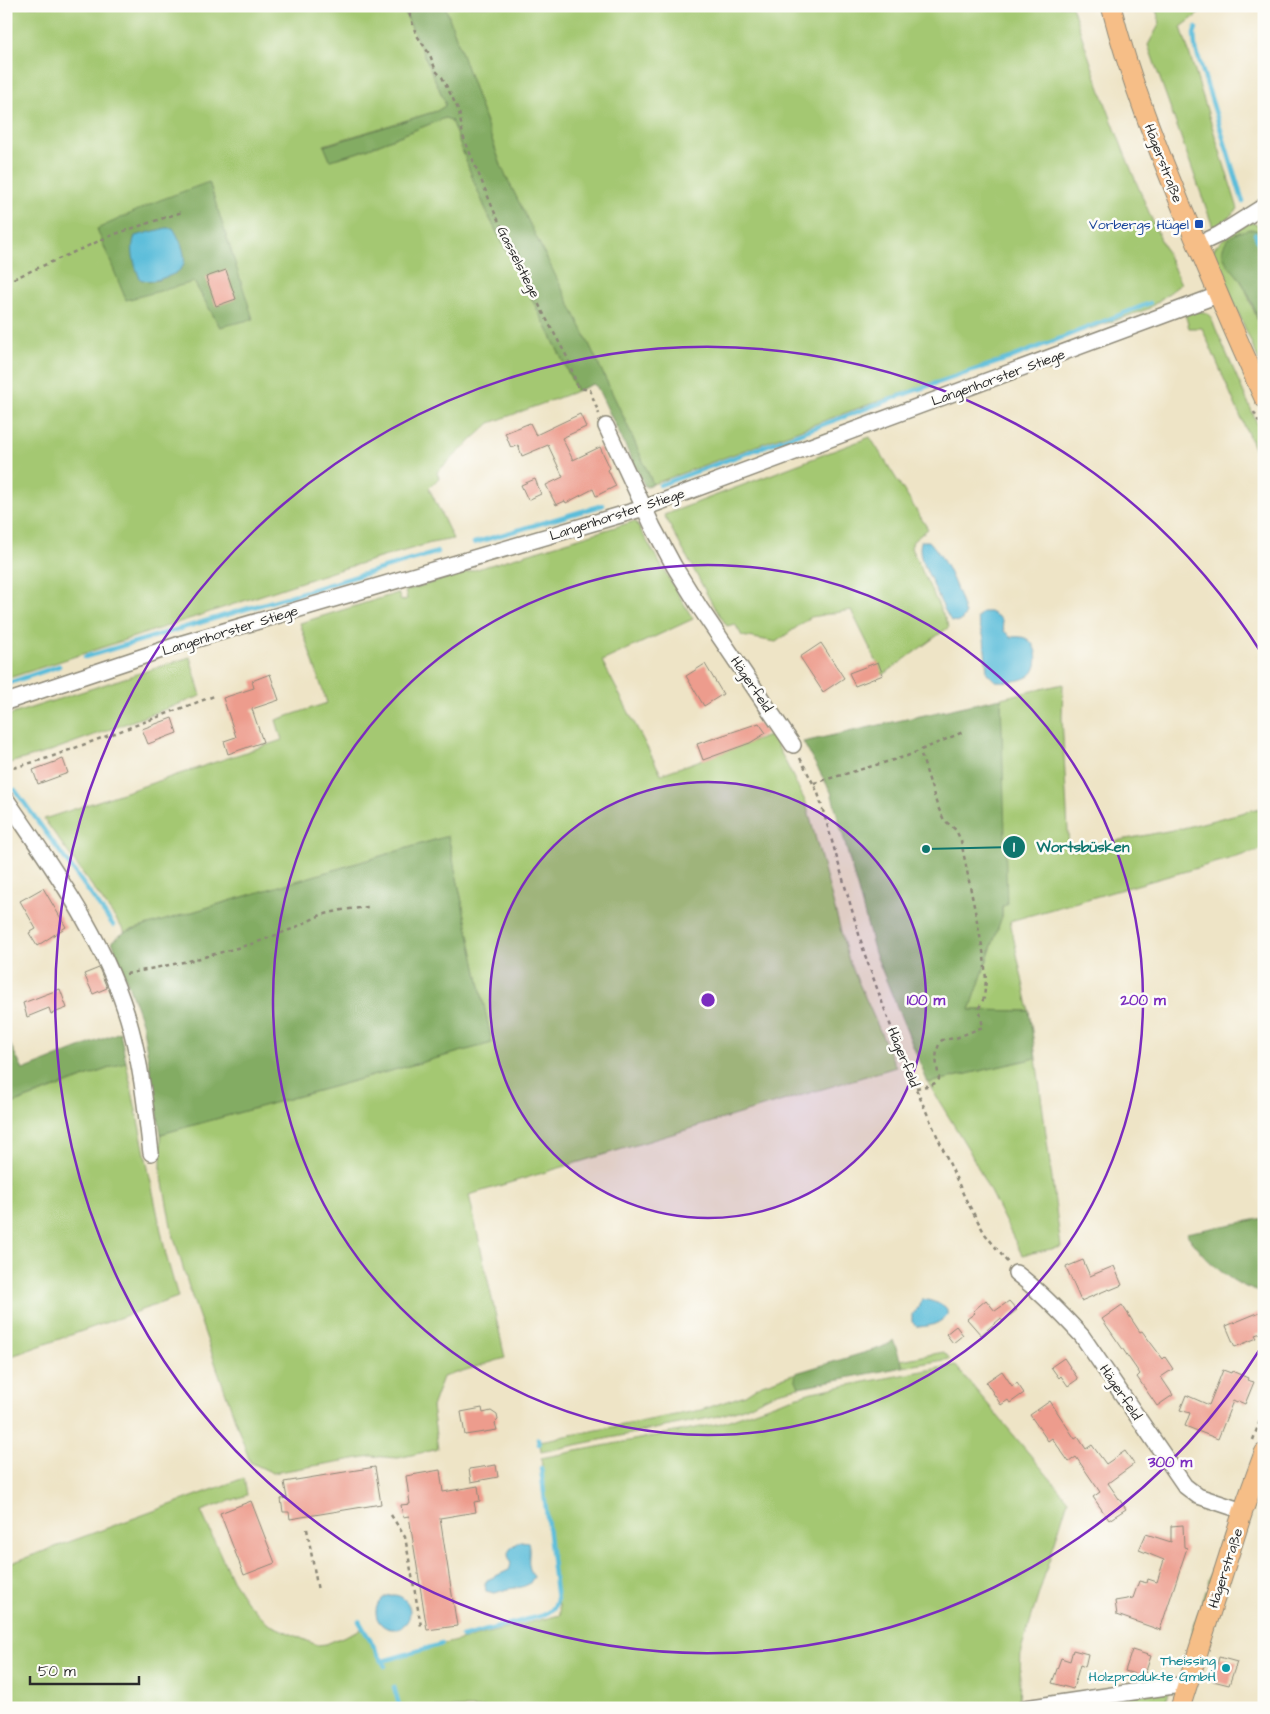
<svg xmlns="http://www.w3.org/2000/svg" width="1270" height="1714" font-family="'Architects Daughter',sans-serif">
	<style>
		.green { fill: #a4c872; stroke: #687a4e; fill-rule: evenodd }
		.forest { fill: #83ac64; stroke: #576c48; fill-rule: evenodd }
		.water { fill: #5cbdda; stroke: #447482 }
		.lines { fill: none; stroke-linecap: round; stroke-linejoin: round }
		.stream { stroke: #5cbdda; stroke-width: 4.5 }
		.building { fill: #ed9c8d }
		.minor-casing { stroke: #8c8878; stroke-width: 18 }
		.major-casing { stroke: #8c8878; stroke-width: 21 }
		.path { stroke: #8c8878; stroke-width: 2.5; stroke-dasharray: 4 4; stroke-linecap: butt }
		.minor { stroke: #fff; stroke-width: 15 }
		.major { stroke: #f6be87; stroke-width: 19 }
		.ring { fill: none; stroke: #7b2cbf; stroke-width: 2.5 }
		.transit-dot { fill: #1a4fb4; stroke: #fdfcf7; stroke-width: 2 }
		.culture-dot { fill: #0f9aa8; stroke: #fdfcf7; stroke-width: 2 }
		.labels { text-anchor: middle; stroke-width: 5; stroke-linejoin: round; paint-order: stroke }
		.street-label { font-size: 14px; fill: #2b2b2b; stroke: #fdfcf7 }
		.transit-label { font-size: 14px; fill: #164399; stroke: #fdfcf7; text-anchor: end }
		.culture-label { font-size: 14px; fill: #0d838f; stroke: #fdfcf7; text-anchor: end }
		.centre { fill: #7b2cbf; stroke: #fdfcf7; stroke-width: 2.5 }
		.ring-label { font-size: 15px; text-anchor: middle; font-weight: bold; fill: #7b2cbf; stroke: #fdfcf7; stroke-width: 5; stroke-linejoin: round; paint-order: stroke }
		.leader { fill: none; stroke: #0f766e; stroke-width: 2 }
		.callout-dot { fill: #0f766e; stroke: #fdfcf7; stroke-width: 2 }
		.mark-label { font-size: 15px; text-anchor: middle; font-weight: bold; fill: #fff }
		.callout-label { font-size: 15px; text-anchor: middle; font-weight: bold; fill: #0f766e; stroke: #fdfcf7; stroke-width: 5; stroke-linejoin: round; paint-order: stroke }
	</style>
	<rect width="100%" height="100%" fill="#fdfcf7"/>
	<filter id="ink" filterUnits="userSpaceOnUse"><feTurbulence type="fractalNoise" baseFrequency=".02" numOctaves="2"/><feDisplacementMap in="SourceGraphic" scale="10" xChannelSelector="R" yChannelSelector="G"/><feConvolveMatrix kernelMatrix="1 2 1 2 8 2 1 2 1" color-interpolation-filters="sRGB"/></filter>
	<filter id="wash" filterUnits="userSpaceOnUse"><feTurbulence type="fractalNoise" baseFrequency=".0096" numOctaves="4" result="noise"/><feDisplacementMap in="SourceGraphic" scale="20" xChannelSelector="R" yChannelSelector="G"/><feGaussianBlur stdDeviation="1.12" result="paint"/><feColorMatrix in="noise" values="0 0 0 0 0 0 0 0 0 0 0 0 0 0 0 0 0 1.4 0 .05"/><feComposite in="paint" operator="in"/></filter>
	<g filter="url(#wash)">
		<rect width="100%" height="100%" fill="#eee4c6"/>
		<path class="green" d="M6,6H402L445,102V106L437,111L324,145L330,160L359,152L445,118L451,120L474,182L490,219L550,334L577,391L490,423L437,472L439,478L429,488L453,539L431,543L335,571L6,679ZM209,182L214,197L220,327L194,282Z
			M445,6H1072C1102,101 1139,194 1181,284L1148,309L856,409L653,484L624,418L502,168Z
			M1155,6H1209L1181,27L1238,209L1214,230L1148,45L1160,23Z
			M1251,222L1264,228V242L1259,231L1223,254L1228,264L1237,275L1245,288L1264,337V372L1218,266C1216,263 1213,260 1212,256C1212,241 1240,229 1251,222Z
			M1193,312C1201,311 1207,311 1211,318L1264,439V471L1202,328H1189L1185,314Z
			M870,437L928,529L913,541L911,548L949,627L883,675L851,610L811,617L776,642L742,636L735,624L727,626L714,607L664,515Z
			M635,521L693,619L602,661L661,774L772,735L806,803L849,961L896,1067L469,1195L505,1358L443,1377L432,1407L438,1449L398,1458L371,1456L273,1473L250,1462L191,1294L172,1231L161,1172V1134L492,1043L448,836L125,932L44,819L282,740L276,720L327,703L300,623L398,593L401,601L407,599L405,591Z
			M190,657L201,696L45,753L6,764V716Z
			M1063,684L1062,717L1069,850L1183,828L1264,807V849L1010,921L1029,1011L970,1010L1002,916V906L1006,905L1001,698Z
			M1036,1058L1061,1247L1022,1255L969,1150L928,1083Z
			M126,1062L166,1255L178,1297L6,1358V1106Z
			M944,1352L950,1359L903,1367L901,1360Z
			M955,1365L1068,1500L1021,1651L1019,1704L1012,1705L1011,1708H6V1565L244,1478L247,1495L201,1511L232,1580L246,1601L268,1624L317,1645L326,1644L364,1628L380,1660L560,1615L541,1458L721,1423L782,1401L812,1392Z
			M796,1373V1378L799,1387L777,1392L746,1407L719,1416L541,1452L540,1441L701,1410L745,1395L762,1384Z
			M1224,1534L1226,1535L1212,1583H1208L1222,1535Z
			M1205,1591L1209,1592L1193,1641L1190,1640Z
			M1169,1690L1163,1708H1052Z"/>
		<path class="forest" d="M402,6H445L502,168L583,331L624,418L653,484L645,487L597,387L593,384L577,391L550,334L490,219L474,182L451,120L445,118L359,152L330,160L324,146L437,111L445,106V102Z
			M209,182L253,319L220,327L194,282L126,300L97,229L160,200ZM133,252L175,273L158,280L148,282Z
			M1251,229L1259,231L1264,242V337C1258,321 1253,302 1244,286C1240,278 1234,272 1228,265C1213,244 1233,232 1251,229Z
			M1001,698L1007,905L1002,906V916L970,1010L1029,1011L1036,1058L928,1083L875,953L831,792L803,742Z
			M448,836L492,1043L161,1134L142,1022L112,941L125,932Z
			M120,1032L126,1062L6,1106V1036L23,1070Z
			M1264,1218V1293C1231,1286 1204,1259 1186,1233Z
			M893,1340L903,1367L799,1387L795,1378L796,1373L880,1348L890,1343Z"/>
		<path class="water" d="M166,228H173C179,237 190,260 181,269C176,274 169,276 163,278C154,281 149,282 140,279C135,266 129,250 135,236Z
			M921,541H929C946,559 959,591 965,615L960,622L951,621C943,608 938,596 932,582C926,568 917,557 921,541Z
			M982,612H990L997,616L1002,620L1004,631L1011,637C1016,637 1022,636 1027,639C1038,645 1041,668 1029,676C1019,682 1006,682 995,681L987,673L984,638L977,618Z
			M922,1299C926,1299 941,1304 944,1306C948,1309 947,1311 947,1315C940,1324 927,1328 916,1326L912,1322V1314L918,1308Z
			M521,1541L528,1542C532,1557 524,1561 534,1577L529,1584L522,1587L507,1589L495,1593L486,1591L485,1584L487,1580L509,1570C516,1556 496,1556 521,1541Z
			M376 1612a17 17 0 1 1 34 0a17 17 0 1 1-34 0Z"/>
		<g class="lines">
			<path class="stream" d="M1196,28L1194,34L1195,46L1243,202
				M1255,234L1264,256
				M660,485L919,389L1010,358L1150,303
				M474,543L603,505
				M85,657L438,552
				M6,684L59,666
				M15,790L113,925
				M538,1439L539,1444
				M359,1621L385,1666
				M462,1637L540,1616C549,1613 554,1610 557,1600L541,1468
				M383,1661L442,1644
				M394,1687L400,1708"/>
		</g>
		<g id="blocks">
			<path class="building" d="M226,270L236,299L216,306L206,277Z
				M580,414L586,427L562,438L573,460L600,447L610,468L608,470L616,486L596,496L593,489L566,503L565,501L556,505L546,485L563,477L548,445L522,456L518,445L511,448L505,433L530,423L536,435Z
				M535,479L541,494L528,500L521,485Z
				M821,643L844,678L823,692L800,657Z
				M878,662L883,675L855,686L849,673Z
				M705,664L723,694L704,706L686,676Z
				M270,674L279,700L252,709L263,742L228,754L224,741L236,737L223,698L254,688L252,681Z
				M172,718L177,733L148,744L142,729Z
				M759,723L766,733L750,743L703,760L697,744Z
				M63,759L68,773L38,784L33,770Z
				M43,888L66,927L37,946L29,933L36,929L20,901Z
				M99,968L107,988L93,994L84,974Z
				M60,989L67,1008L51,1014L49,1008L27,1017L23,1003Z
				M1083,1260L1090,1276L1114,1266L1122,1285L1110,1290L1109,1289L1081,1301L1066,1267Z
				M986,1300L995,1311L1009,1301L1017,1310L1003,1321L1000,1319L981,1335L967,1319L975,1313L973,1311Z
				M1122,1305L1140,1332L1142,1331L1163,1359L1165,1357L1173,1369L1161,1377L1173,1395L1157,1406L1137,1377L1140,1374L1102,1319Z
				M1260,1312L1264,1321V1332L1255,1335L1257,1338L1235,1347L1226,1326Z
				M956,1326L963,1335L953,1343L946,1334Z
				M1064,1358L1078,1379L1068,1386L1061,1376L1059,1378L1051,1367Z
				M1223,1370L1231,1373L1232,1371L1248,1378L1247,1380L1254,1382L1245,1404L1238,1401L1237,1403L1233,1401L1218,1439L1185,1426L1190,1413L1180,1410L1186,1395L1209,1405Z
				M1002,1371L1012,1386L1017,1383L1024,1393L1010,1403L1008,1400L1001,1405L986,1382Z
				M1050,1401L1075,1439L1078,1437L1086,1449L1092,1445L1106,1464L1125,1451L1134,1464L1108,1483L1126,1509L1109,1520L1093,1497L1100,1492L1076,1457L1069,1462L1052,1438L1048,1441L1030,1415Z
				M482,1408L483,1413L491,1411L497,1415L498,1420L495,1423L497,1430L465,1435L461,1412Z
				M496,1465L498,1477L471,1482L469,1469Z
				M375,1467L381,1504L290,1519L289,1512H283L281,1499L287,1498L284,1482Z
				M440,1470L443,1492L478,1486L480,1501L474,1502L476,1512L440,1518L457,1626L427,1630L409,1516L403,1517L401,1505L410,1504L406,1476Z
				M251,1501L275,1563L244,1575L220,1513Z
				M1183,1525L1184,1547L1187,1548L1160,1630L1117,1615L1115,1601L1133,1598L1139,1581L1147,1583L1148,1579L1157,1582L1164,1560L1139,1550L1146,1534L1171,1542V1526Z
				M1073,1650L1088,1654L1085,1667L1080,1665L1073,1689L1052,1683L1061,1658L1070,1661Z
				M1132,1650L1151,1656L1144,1677L1125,1671Z
				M1219,1657L1237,1662L1229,1685L1213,1681Z"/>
		</g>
	</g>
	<g filter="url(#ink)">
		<use href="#blocks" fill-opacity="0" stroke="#8c8878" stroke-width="1"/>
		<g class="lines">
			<defs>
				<path id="minor" d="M1197,245L1218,235L1264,206
					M606,426L653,527L674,566L700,608L793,745
					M6,702L180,644L644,508L1218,295
					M6,799C55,871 108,943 131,1029C142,1070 146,1112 151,1153
					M1016,1273C1041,1292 1061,1313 1082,1336L1185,1486L1198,1496L1243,1511
					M1025,1708L1187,1684"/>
				<path id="major" d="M1111,6C1130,80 1158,150 1187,220C1212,280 1237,339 1264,398
					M1180,1708L1243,1511L1264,1453"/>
			</defs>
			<use href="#minor" class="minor-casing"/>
			<use href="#major" class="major-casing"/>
			<path class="path" d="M407,6L416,34L430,55L436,71L442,77L459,111L463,136L496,216L512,245L541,309L567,357L577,385L580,388L590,390L599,414
				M6,282L115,234L182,212
				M1254,412L1264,433
				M800,758L818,793L865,955L903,1060L965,1198L985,1234L1008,1263
				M6,770L48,758L214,696
				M814,783L907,756L963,732
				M126,974L193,960L255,943L292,929L321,915L342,910L368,907
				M916,1088C925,1086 935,1086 939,1079C937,1066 933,1051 942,1040L956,1038L983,1027L979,1008L984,998L986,980L984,956L961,841L956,830L944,820L937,805L920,751
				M1253,1440L1264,1409
				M391,1515L405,1537L421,1626
				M307,1529L318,1591"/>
			<use href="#minor" class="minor"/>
			<use href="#major" class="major"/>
		</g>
	</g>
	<circle cx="708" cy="1000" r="218" fill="#7b2cbf" fill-opacity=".12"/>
	<g class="ring">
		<circle cx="708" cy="1000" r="218"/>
		<circle cx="708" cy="1000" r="435"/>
		<path d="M1262 1346A653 653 0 1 1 1262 654"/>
	</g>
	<rect class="transit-dot" x="1194" y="219" width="10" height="10" rx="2.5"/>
	<circle class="culture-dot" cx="1226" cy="1668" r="5"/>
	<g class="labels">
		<g class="street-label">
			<text transform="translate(1164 163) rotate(69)" y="5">Hägerstraße</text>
			<text transform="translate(519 262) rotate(63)" y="5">Gasselstiege</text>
			<text transform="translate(998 377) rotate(-20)" y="5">Langenhorster Stiege</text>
			<text transform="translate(617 514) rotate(-18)" y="5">Langenhorster Stiege</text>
			<text transform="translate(230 630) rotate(-17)" y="5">Langenhorster Stiege</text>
			<text transform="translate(752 684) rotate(56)" y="5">Hägerfeld</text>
			<text transform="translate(904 1057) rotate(68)" y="5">Hägerfeld</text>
			<text transform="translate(1121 1392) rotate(56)" y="5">Hägerfeld</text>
			<text transform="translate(1225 1568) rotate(-72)" y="5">Hägerstraße</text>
		</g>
		<g class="transit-label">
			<text x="1189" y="229">Vorbergs Hügel</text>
		</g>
		<g class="culture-label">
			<text x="1216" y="1665">Theissing<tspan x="1216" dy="16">Holzprodukte GmbH</tspan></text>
		</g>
	</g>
	<circle cx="708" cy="1000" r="8" class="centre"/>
	<g class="ring-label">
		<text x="926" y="1005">100 m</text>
		<text x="1143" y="1005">200 m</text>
		<text x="1170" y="1467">300 m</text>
	</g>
	<path class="leader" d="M926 849L1014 847"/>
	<g class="callout-dot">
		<circle cx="926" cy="849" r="5"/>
		<circle cx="1014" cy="847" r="12"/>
	</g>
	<g class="mark-label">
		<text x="1014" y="852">1</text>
	</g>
	<g class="callout-label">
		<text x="1083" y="852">Wortsbüsken</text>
	</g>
	<rect width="1270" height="1714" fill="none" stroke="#fdfcf7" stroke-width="25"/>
	<path d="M30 1676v8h109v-8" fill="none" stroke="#2b2b2b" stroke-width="2.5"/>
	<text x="38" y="1676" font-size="15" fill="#2b2b2b" stroke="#fdfcf7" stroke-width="4" paint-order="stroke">50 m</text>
</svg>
